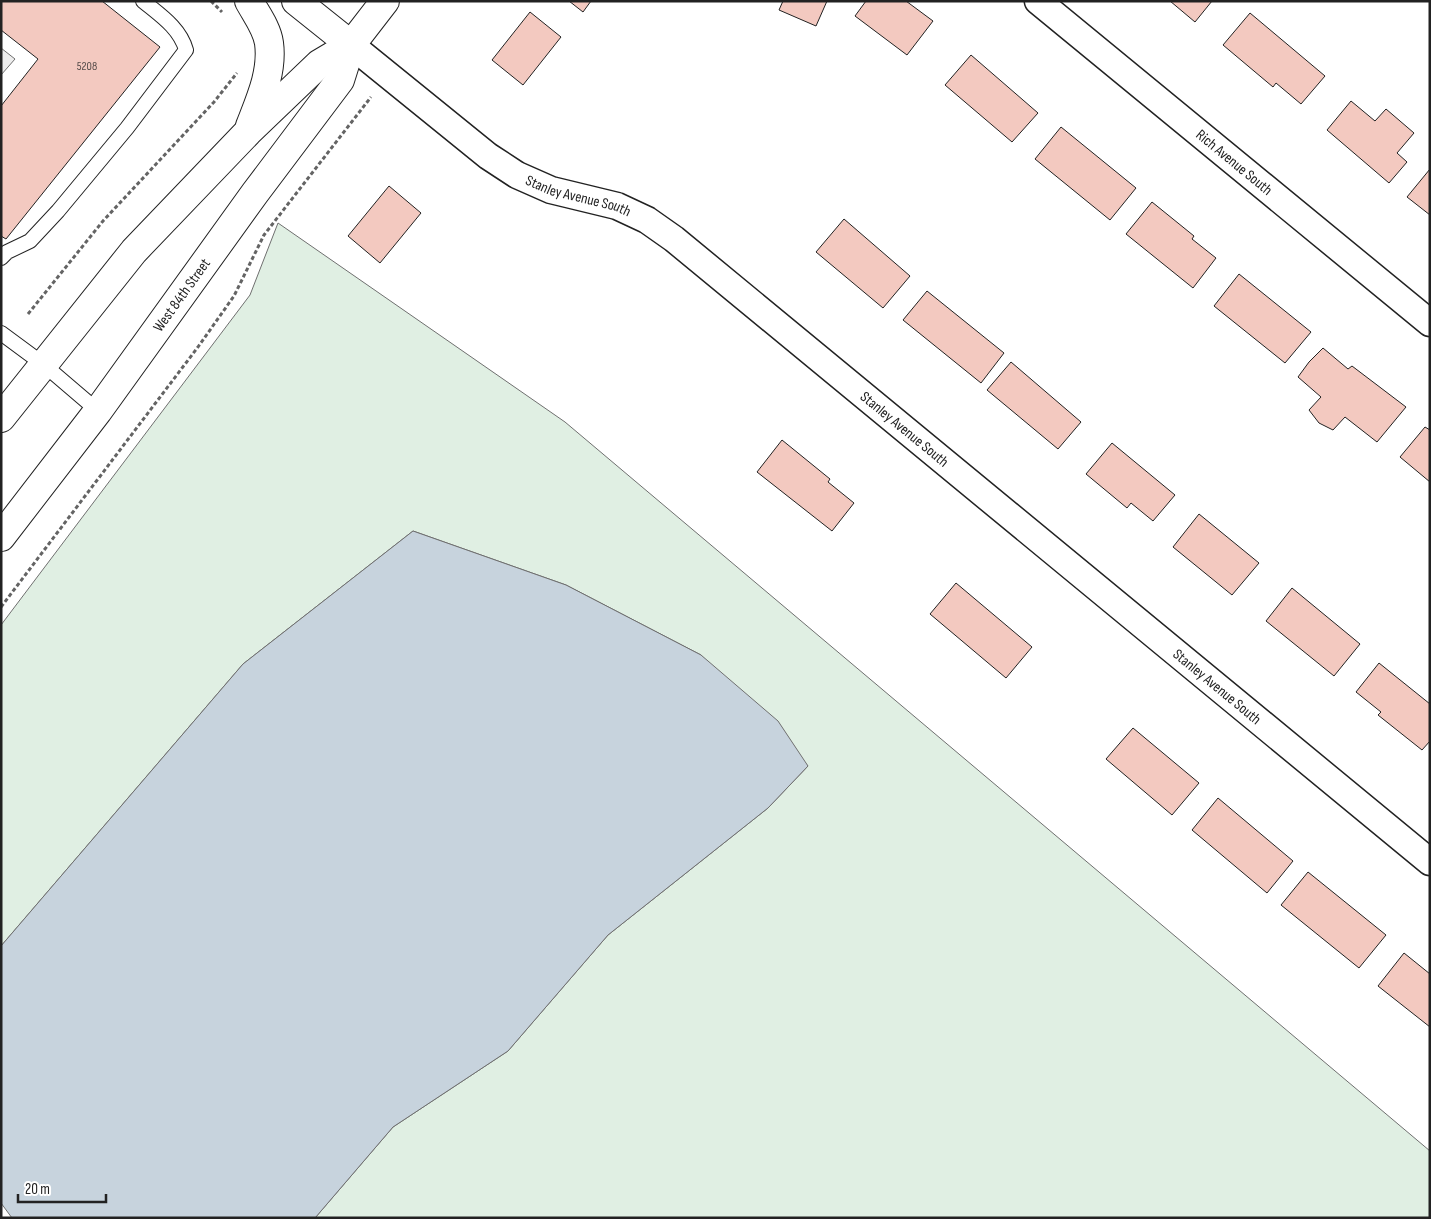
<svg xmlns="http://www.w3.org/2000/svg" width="1431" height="1219" font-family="'Sofia Sans Condensed',sans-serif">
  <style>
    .green { fill: #e0efe3; stroke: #6f6f6f }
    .parking { fill: #ededed; stroke: #6f6f6f }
    .water { fill: #c7d3dd; stroke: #6f6f6f }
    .building { fill: #f3c9c0; stroke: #222 }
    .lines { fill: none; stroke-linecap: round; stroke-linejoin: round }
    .lane-casing { stroke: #222; stroke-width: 16 }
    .street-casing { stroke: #222; stroke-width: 29 }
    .secondary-casing { stroke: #222; stroke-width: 30 }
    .path { stroke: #646464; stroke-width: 3; stroke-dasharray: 4 2.5; stroke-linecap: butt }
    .lane { stroke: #fff; stroke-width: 14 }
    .street { stroke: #fff; stroke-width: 26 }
    .secondary { stroke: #fff; stroke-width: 28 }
    .labels { text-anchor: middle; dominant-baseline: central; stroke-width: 4; stroke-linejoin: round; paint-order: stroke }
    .number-label { font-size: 12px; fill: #564c4a }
    .street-label { font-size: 15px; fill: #222; stroke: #fff }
  </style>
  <rect width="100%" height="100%" fill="#fff"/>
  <polygon class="green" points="278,223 565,422 1430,1151 1430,1218 315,1218 393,1127 508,1051 608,935 768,808 808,766 701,655 566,585 413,531 243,664 1,946 1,625 250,295"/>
  <polygon class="parking" points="1,48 15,59 1,75"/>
  <polygon class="water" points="413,531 566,585 701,655 778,721 808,766 768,808 608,935 508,1051 393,1127 315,1218 12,1218 1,1203 1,946 243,664"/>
  <g class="building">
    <polygon points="1,1 102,1 160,47 6,239 1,236 1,106 38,59 1,30"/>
    <polygon points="569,1 591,1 583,12"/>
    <polygon points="783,1 827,1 816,26 779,10"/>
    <polygon points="866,1 906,1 933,21 907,55 855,16"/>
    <polygon points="1170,1 1212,1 1195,22"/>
    <polygon points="530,12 561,37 523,85 492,60"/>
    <polygon points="1250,13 1325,76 1301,104 1276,83 1273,87 1223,45"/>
    <polygon points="971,55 1038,113 1012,142 945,85"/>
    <polygon points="1351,101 1375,121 1386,109 1414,133 1397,153 1407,162 1389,183 1327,130"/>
    <polygon points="1061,127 1136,188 1110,220 1035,159"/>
    <polygon points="1430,169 1430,215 1407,197"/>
    <polygon points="389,186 421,213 380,263 348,236"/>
    <polygon points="1152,202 1194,236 1192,239 1216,258 1193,288 1126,234"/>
    <polygon points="844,219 910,276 883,308 816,252"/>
    <polygon points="1239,274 1311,332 1285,363 1214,306"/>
    <polygon points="927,291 1004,353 981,383 903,320"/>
    <polygon points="1323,348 1348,369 1352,366 1406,407 1377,442 1345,417 1333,430 1319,423 1309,410 1321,397 1298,377 1309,362"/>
    <polygon points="1011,362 1081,422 1058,449 987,390"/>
    <polygon points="1425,427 1430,430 1430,482 1400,457"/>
    <polygon points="782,440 830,479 828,482 854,503 832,531 757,472"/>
    <polygon points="1112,443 1175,495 1153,521 1131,503 1127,508 1086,474"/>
    <polygon points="1199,514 1259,563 1232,595 1173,547"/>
    <polygon points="956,583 1032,647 1006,678 930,614"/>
    <polygon points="1292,588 1360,644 1334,676 1266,621"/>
    <polygon points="1379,663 1430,704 1430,741 1422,750 1378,715 1381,712 1356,692"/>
    <polygon points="1133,728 1199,783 1172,815 1106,759"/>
    <polygon points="1218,798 1293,861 1267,893 1192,830"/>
    <polygon points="1308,872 1386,935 1359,968 1281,905"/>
    <polygon points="1404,953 1430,974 1430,1027 1378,986"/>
  </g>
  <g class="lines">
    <g class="lane-casing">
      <g id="lane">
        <path d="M1 258 7 252 30 241 58 211 127 128 186 50C180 28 160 15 143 1"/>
        <polyline points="1,333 43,364 98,411"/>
      </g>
    </g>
    <g class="street-casing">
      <g id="street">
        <path id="s1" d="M1038 1 1430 323"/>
        <path id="s2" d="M351 45 488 156 517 175 551 190 617 206 647 220 674 239 1430 862"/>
      </g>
    </g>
    <g class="secondary-casing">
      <g id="secondary">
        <path d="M249 1C256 14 267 28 269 43 273 72 260 100 250 126"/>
        <polyline points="296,1 351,45"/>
        <polyline points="1,418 134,251 248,132 319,64 351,45 385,1"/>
        <path id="s3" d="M1 537 98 411 255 193 340 80 351 45"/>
      </g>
    </g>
    <g class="path">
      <polyline points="211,1 222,12"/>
      <polyline points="28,314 103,221 214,102 237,73"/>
      <polyline points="1,607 198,347 234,296 264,235 371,97"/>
    </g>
    <use href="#lane" class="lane"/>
    <use href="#street" class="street"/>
    <use href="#secondary" class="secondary"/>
  </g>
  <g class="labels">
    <g class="number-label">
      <text x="87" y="66">5208</text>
    </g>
    <g class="street-label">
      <text stroke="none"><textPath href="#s1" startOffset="254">Rich Avenue South</textPath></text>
      <text stroke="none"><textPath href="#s2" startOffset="276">Stanley Avenue South</textPath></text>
      <text stroke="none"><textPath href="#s3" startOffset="302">West 84th Street</textPath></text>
      <text stroke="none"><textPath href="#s2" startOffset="681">Stanley Avenue South</textPath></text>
      <text stroke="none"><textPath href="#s2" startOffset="1086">Stanley Avenue South</textPath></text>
    </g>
  </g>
  <rect width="1431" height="1219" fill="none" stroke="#222222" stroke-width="5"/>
  <path d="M18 1194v8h88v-8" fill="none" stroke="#222222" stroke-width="2.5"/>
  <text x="25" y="1194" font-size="15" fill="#222222" stroke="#ffffff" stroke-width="4" paint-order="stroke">20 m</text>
</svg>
